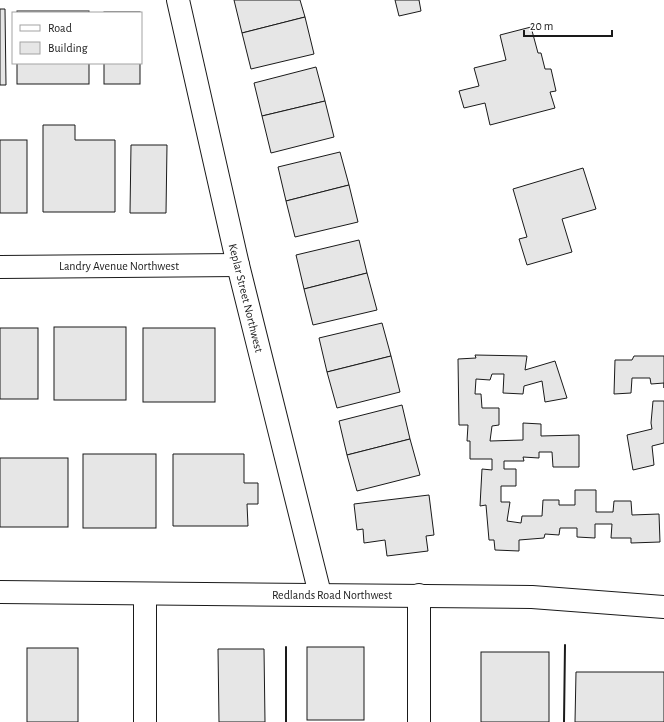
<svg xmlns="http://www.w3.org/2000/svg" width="664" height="722" font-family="'Alegreya Sans',sans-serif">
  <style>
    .building { fill: #e6e6e6; stroke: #1a1a1a }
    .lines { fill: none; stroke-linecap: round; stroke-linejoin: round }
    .minor-casing { stroke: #1a1a1a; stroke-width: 24 }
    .tertiary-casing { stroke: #1a1a1a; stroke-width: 24 }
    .minor { stroke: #fff; stroke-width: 22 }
    .tertiary { stroke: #fff; stroke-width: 22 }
    .wall { stroke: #1a1a1a; stroke-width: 2 }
    .labels { text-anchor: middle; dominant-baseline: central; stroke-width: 3; stroke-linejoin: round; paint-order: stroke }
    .street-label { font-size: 12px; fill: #1a1a1a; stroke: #fff }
  </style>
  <rect width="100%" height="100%" fill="#fff"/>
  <g class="building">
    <polygon points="234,0 300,0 305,17 242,33"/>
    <polygon points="395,0 419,0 421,11 399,16"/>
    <polygon points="0,9 5,9 6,85 0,85"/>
    <rect x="17" y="11" width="72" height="2"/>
    <rect x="104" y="12" width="36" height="1"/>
    <polygon points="305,17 314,54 251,69 242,33"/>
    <polygon points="531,27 538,53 541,53 545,69 551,69 556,91 550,92 555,108 490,125 485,103 464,108 459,91 479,86 474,68 506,60 500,35"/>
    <rect x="17" y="63" width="72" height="21"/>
    <rect x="104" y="63" width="36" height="21"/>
    <polygon points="316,67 325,101 262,116 254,83"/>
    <polygon points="325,101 334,137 271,153 262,116"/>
    <polygon points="43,125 75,125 75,140 115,140 115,212 43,212"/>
    <rect x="0" y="140" width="27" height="73"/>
    <polygon points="131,145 167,145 166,213 130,213"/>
    <polygon points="340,152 349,185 286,201 278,167"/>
    <polygon points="583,168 596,209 562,219 572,252 527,265 519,239 527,237 513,189"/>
    <polygon points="349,185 358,222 295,237 286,201"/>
    <polygon points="359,240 367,273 304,289 296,255"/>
    <polygon points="367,273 377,310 313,325 304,289"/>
    <polygon points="382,323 391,356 327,372 319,338"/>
    <rect x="54" y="327" width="72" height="73"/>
    <rect x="0" y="328" width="38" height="71"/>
    <rect x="143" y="328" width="72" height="74"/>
    <polygon points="475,355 527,356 525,370 555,361 567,398 545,402 542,381 524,386 523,394 503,393 504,374 492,374 490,380 476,379 475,394 481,394 482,408 499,408 499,425 492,426 490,441 523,440 523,423 541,424 541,436 579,435 579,467 553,467 552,452 539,452 539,458 523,457 524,461 504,461 504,469 516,469 516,486 501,486 501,502 510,502 507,521 521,523 522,516 542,516 543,500 559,500 559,505 575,505 575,490 596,490 596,512 613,512 614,501 631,501 632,515 659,514 660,542 631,543 631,538 611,538 612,524 595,524 595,538 577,537 577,528 560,528 559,535 545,534 544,538 519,540 519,551 495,550 494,540 489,540 486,505 480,506 482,469 492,470 492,459 470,459 470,441 467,441 468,425 459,425 458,359 476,358"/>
    <polygon points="391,356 400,392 337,408 327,372"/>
    <polygon points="634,356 664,356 664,388 664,383 651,384 650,378 632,378 631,393 614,394 615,360 632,360"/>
    <polygon points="653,401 664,401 664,443 652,446 654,465 633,470 627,435 652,429 651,423"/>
    <polygon points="402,405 410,439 347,455 339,421"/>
    <polygon points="410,439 420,475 357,491 347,455"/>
    <rect x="83" y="454" width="73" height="74"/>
    <polygon points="173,454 244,454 244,483 258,483 258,504 247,504 248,526 173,526"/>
    <rect x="0" y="458" width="68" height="69"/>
    <polygon points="429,495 434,535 426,536 428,551 387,556 385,540 364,543 363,529 357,530 354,504"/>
    <rect x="307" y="647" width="57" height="73"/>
    <rect x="27" y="648" width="51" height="74"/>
    <polygon points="218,649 264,649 265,722 219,722"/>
    <rect x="481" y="652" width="68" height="70"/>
    <polygon points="576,672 664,672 664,722 575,722"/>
  </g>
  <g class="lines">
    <g class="minor-casing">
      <g id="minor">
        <polyline points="178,0 238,265 320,594"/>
        <polyline points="0,267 238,265"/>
        <polyline points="419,595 419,722"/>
        <polyline points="145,722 145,594"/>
      </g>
    </g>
    <g class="tertiary-casing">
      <polyline id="tertiary" points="0,592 532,597 664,607"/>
    </g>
    <use href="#minor" class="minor"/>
    <use href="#tertiary" class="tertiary"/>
    <g class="wall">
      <polyline points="286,722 286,647"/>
      <polyline points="564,722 565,645"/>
    </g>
  </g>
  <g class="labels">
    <g class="street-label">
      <text x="119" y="266">Landry Avenue Northwest</text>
      <text transform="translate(246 298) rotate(76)">Keplar Street Northwest</text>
      <text x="332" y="595">Redlands Road Northwest</text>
    </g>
  </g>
  <rect x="12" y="12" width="130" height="52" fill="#ffffff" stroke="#a3a3a3"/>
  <rect x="20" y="25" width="20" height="6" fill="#ffffff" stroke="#a3a3a3"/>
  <text x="48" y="32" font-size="12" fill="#1a1a1a">Road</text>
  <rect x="20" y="42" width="20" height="12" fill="#e6e6e6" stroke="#a3a3a3"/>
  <text x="48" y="52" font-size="12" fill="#1a1a1a">Building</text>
  <path d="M524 30v6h88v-6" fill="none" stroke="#1a1a1a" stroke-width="2"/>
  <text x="530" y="30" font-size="12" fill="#1a1a1a" stroke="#ffffff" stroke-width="3" paint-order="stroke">20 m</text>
</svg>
